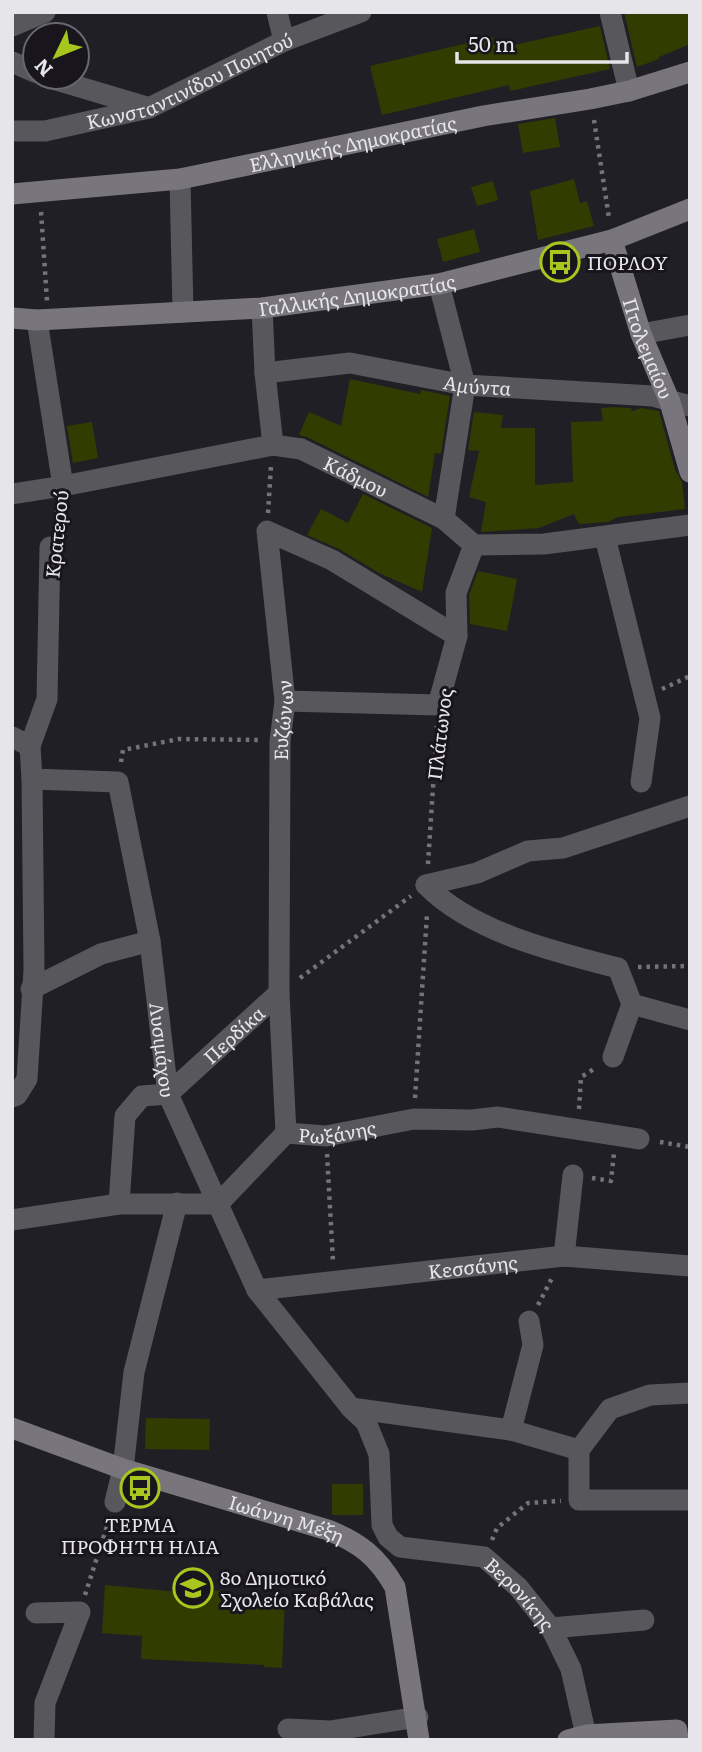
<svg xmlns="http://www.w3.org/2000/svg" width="702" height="1752" font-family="Literata,serif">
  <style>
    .building { fill: #313c00 }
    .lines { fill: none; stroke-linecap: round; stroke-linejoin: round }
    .path { stroke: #747379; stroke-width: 4.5; stroke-dasharray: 3.5 5; stroke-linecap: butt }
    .street { stroke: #58575b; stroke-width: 21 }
    .secondary { stroke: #78767c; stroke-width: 21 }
    .labels { text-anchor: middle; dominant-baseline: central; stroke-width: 6; stroke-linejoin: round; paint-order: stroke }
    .street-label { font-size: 19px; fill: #e6e5ea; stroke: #18151d }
    .poi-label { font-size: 19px; fill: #e6e5ea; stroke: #18151d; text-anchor: start }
  </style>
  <rect width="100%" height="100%" fill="#211f26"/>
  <g class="building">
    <polygon points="624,12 690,12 690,44 659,57 659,59 637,67"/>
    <polygon points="600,26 610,69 510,91 509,85 382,115 370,66 493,37 496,49"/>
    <polygon points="555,118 560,147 523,153 518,124"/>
    <polygon points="574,179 580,203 587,201 594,226 538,240 530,191"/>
    <polygon points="493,181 498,200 477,206 471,187"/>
    <polygon points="474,229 480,252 443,262 437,239"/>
    <polygon points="350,379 420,394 421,390 450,396 441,454 435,453 428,497 307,437 299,435 309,412 341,426"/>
    <polygon points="611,407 631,408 632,411 641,408 659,411 675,470 682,482 685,509 618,517 608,522 579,524 574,514 539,528 481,532 486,502 469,497 479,451 468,450 474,412 503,415 501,428 535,428 535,485 573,482 571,422 603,421 601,408"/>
    <polygon points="92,422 98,458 73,463 67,426"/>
    <polygon points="363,494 432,528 422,592 379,573 339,549 307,535 321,509 348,523"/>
    <polygon points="478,571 517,579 507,631 470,624 469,595"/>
    <polygon points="146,1418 210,1419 209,1450 145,1449"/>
    <rect x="332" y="1484" width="31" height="31"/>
    <polygon points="105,1585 178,1592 178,1589 226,1591 225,1597 285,1598 282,1668 264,1667 264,1665 141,1659 142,1636 102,1633"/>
  </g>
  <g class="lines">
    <g class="path">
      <polyline points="594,120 609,218"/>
      <polyline points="41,212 47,301"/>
      <polyline points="268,513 271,466"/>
      <polyline points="54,529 58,507"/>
      <polyline points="662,689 690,676"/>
      <polyline points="121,762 123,750 179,739 261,740"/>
      <polyline points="428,864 437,726"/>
      <polyline points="638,967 690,966"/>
      <polyline points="300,978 411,896"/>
      <polyline points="415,1098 427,914"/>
      <polyline points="579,1109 581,1077 597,1067"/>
      <polyline points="660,1142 690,1147"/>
      <polyline points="327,1154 333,1261"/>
      <polyline points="592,1178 611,1181 614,1153"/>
      <polyline points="538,1305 552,1278"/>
      <polyline points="492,1540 497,1528 528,1503 561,1501"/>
      <polyline points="85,1595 109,1520"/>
    </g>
    <g class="street">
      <polyline points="277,12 284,41"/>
      <polyline points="610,12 629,91"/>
      <polyline points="12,26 45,12"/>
      <polyline points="12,62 35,72"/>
      <polyline points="46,77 147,107"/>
      <path id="s1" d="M12 131H45L149 108 284 41 361 12"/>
      <polyline points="180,179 183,312"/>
      <polyline points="439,284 465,385 444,519"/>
      <polyline points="262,308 265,373 273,445"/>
      <polyline points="37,320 63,486"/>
      <polyline points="641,334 690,325"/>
      <path id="s2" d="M265 373 350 363 465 385 653 396 690 406"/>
      <path id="s3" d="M12 494 63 486 273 445 301 449 444 519 474 545 544 544 690 525"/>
      <polyline points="605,537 650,718 641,782"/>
      <polyline points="285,701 438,705 457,636 456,593 474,545"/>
      <path id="s4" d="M12 737 30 746 32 779 118 782 150 941 168 1094 257 1290 351 1408 366 1422 379 1454 382 1525 388 1537 400 1547 484 1557 518 1587 551 1628 571 1669 587 1740"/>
      <polyline points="30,746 47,699 50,547"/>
      <path d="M426 885C472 932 555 952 618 968L632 1004 690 1020"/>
      <polyline points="426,885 477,873 528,851 563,848 690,806"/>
      <polyline points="31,989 101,954 150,941"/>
      <polyline points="613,1057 632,1004"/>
      <polyline points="12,1097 17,1095 27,1079 34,970 32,779"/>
      <path id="s5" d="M286 1133 279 993 280 741 285 701 267 531 332 560 457 636"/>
      <path id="s6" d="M119 1204 125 1116 142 1096 168 1094 279 993"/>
      <path id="s7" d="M12 1220 119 1204H218L286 1133 326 1136 414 1119 472 1120 498 1117 639 1139"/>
      <polyline points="564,1256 573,1175"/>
      <path id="s8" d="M257 1290 564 1256 690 1266"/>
      <polyline points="351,1408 511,1430 579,1450"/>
      <polyline points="511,1430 533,1345 529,1321"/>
      <polyline points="579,1450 579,1500 690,1500"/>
      <polyline points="579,1450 610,1409 650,1395 690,1393"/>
      <polyline points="115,1502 123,1469 134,1372 177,1203"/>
      <polyline points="36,1613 80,1612 45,1703 44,1740"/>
      <polyline points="551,1628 644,1620"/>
      <polyline points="288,1729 330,1731 418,1717"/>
    </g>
    <g class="secondary">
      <path id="s9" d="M12 194 180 179 483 116 590 99 629 91 690 72"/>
      <path id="s10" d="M612 240 641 334 670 402 690 472"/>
      <path id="s11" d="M12 318 37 320 262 308 439 284 612 240 690 209"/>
      <path id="s12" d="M12 1428 123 1469 328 1530C360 1543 377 1556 395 1587L419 1740"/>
      <polyline points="568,1740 586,1735 677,1730 678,1740"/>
    </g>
  </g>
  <defs>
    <g id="bus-ring" transform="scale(2.0125)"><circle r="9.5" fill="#18151d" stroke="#a7c71e" stroke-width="1.5"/><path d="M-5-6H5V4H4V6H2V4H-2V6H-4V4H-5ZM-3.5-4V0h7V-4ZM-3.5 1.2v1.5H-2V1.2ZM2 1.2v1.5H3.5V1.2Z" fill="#a7c71e"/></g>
    <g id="school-ring" transform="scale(2.0125)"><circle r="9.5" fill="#18151d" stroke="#a7c71e" stroke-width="1.5"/><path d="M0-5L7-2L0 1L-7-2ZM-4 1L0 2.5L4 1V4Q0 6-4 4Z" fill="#a7c71e"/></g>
  </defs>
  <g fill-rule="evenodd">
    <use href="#bus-ring" x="560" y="262"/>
    <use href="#bus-ring" x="140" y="1488"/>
    <use href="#school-ring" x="193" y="1588"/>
  </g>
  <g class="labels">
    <g class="street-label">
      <text stroke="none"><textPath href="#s1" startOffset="187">Κωνσταντινίδου Ποιητού</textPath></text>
      <text stroke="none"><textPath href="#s9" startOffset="345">Ελληνικής Δημοκρατίας</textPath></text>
      <text stroke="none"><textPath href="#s11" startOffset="346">Γαλλικής Δημοκρατίας</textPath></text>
      <text stroke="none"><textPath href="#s10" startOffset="114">Πτολεμαίου</textPath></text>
      <text stroke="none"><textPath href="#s2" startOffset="215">Αμύντα</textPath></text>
      <text stroke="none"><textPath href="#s3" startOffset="355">Κάδμου</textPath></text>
      <text transform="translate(56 534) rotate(-84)">Κρατερού</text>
      <text stroke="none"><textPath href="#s5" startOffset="413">Ευζώνων</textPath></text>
      <text transform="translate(439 734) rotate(-83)">Πλάτωνος</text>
      <text stroke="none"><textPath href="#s6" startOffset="229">Περδίκα</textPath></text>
      <text stroke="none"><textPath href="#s4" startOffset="411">Λυσιμάχου</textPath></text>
      <text stroke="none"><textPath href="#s7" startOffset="357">Ρωξάνης</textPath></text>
      <text stroke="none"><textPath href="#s8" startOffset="217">Κεσσάνης</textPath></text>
      <text stroke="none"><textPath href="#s12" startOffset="289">Ιωάννη Μέξη</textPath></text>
      <text stroke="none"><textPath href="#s4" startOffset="1113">Βερονίκης</textPath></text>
    </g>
    <g class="poi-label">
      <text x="587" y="262">ΠΟΡΛΟΥ</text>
      <text x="140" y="1524" text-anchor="middle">ΤΕΡΜΑ<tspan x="140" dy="22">ΠΡΟΦΗΤΗ ΗΛΙΑ</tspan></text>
      <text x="220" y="1577">8ο Δημοτικό<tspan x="220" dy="22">Σχολείο Καβάλας</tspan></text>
    </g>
  </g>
  <rect width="702" height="1752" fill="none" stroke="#e6e5ea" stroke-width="28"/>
  <g transform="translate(56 56) rotate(227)"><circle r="33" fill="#18151d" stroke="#6a686f" stroke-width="2"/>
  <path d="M0-5L12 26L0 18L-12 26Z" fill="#a7c71e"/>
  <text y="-10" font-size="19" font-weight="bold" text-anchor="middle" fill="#e6e5ea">N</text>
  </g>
  <path d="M457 52v10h170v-10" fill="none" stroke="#e6e5ea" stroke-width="3.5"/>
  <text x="468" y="52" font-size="21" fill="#e6e5ea" stroke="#18151d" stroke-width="5" paint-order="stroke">50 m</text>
</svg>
